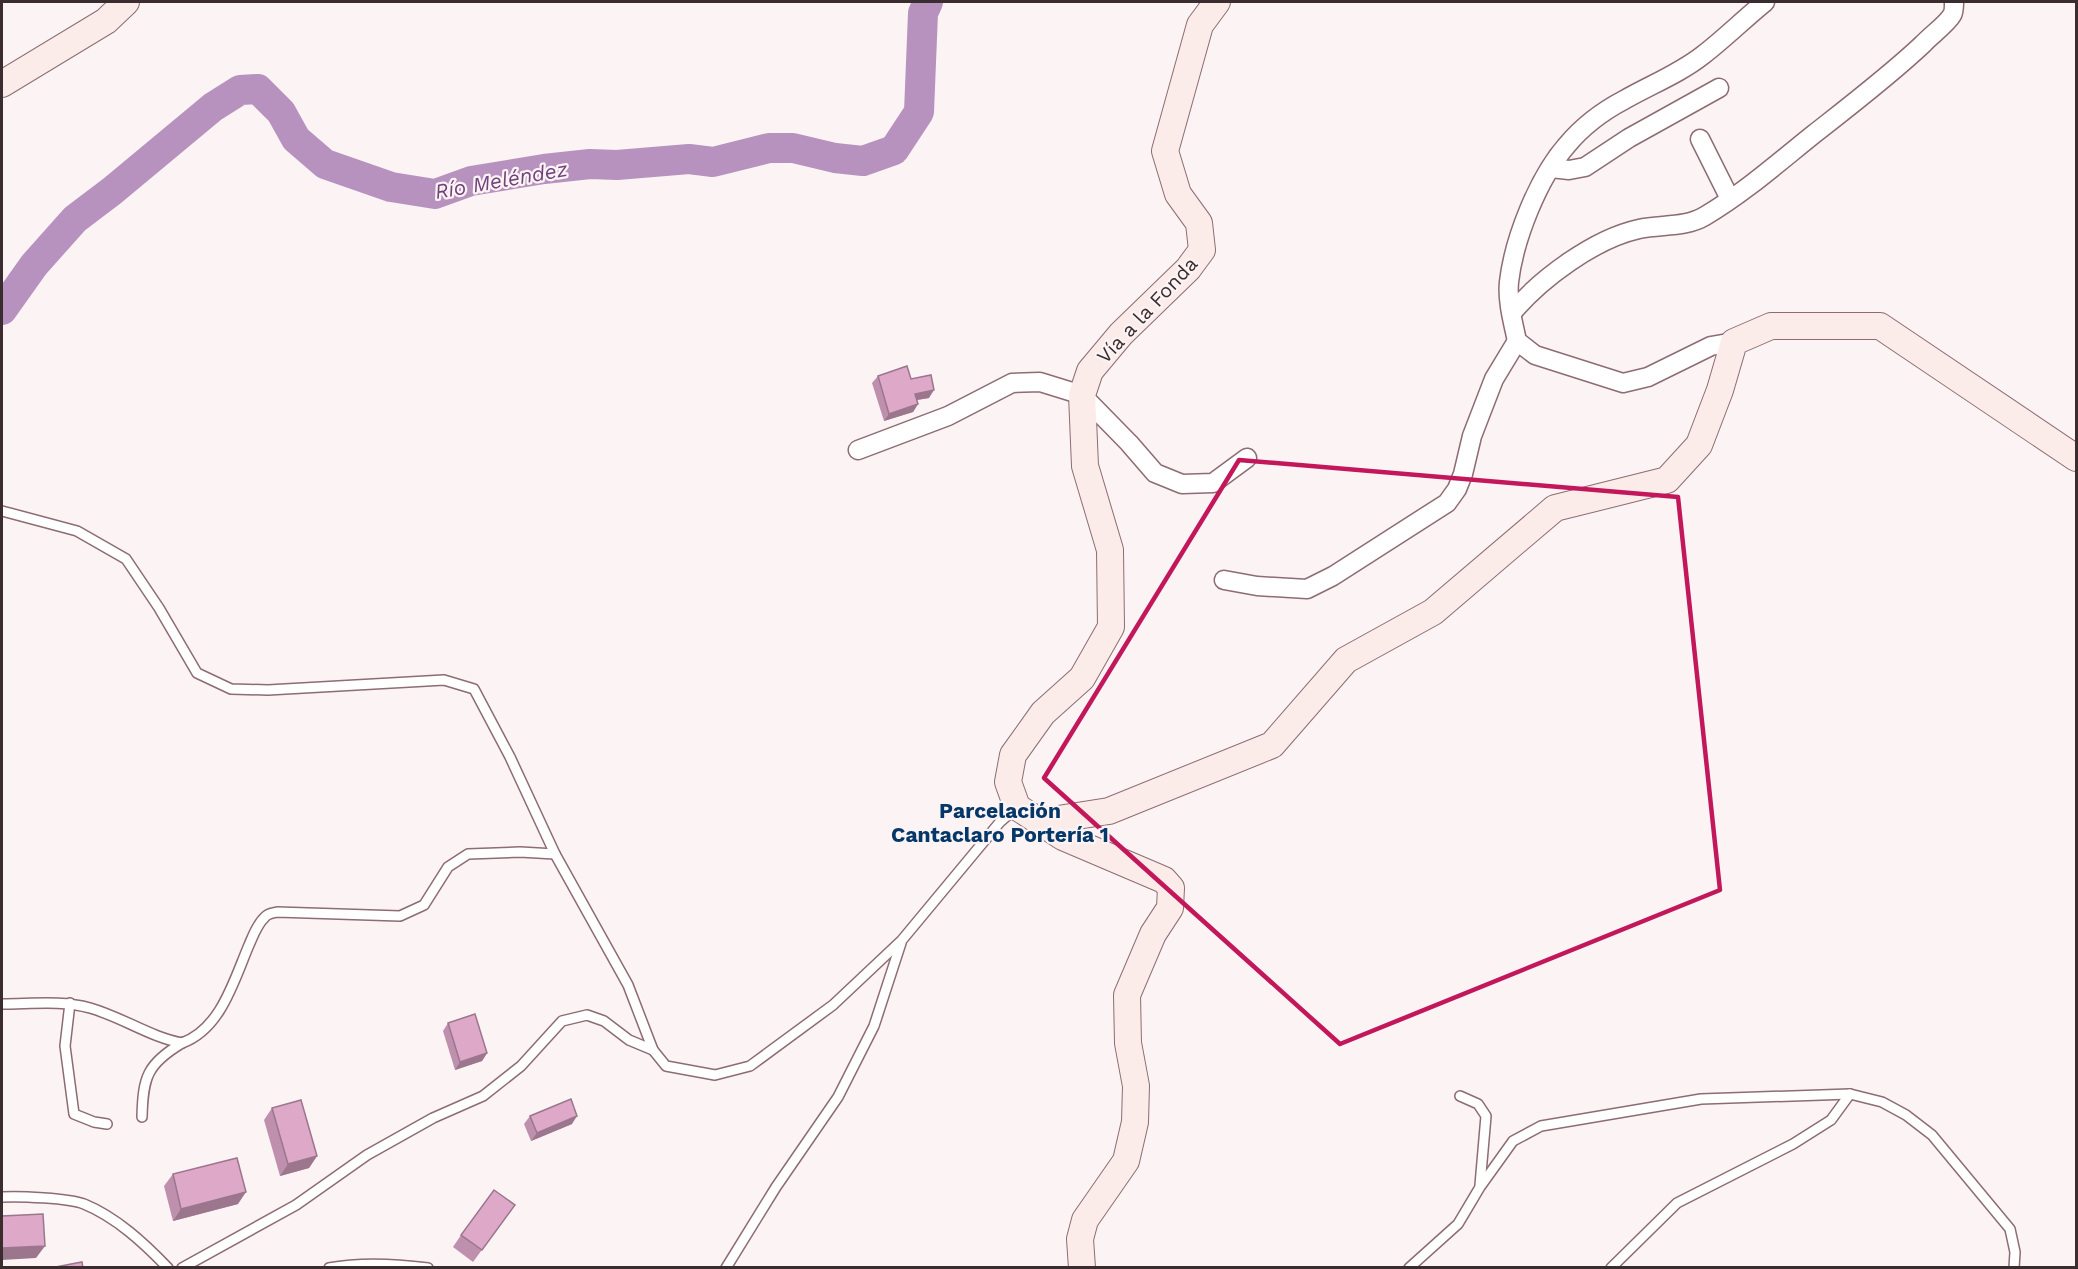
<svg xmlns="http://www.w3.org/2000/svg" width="2078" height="1269" font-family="'Work Sans',sans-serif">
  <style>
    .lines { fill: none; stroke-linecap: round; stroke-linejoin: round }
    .river { stroke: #b792bf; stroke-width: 30 }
    .lane-casing { stroke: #8d6c73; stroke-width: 12 }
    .street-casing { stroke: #8d6c73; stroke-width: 21 }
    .secondary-casing { stroke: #8d6c73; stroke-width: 28 }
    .lane { stroke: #fff; stroke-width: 9 }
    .street { stroke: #fff; stroke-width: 18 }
    .secondary { stroke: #fbecea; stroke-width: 26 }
    .wall { fill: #bf90ad }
    .shaded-wall { fill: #9b768d }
    .building { fill: #dea8c9; stroke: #9b768d; stroke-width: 1.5 }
    .marked { fill: none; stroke: #c2185b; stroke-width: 4.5; stroke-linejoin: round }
    .labels { text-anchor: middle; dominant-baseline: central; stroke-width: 4.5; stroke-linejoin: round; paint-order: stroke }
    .street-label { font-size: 20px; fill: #3a2c2f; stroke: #fbf3f4 }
    .water-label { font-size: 21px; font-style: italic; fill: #71427c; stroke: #fbf3f4 }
    .neighbourhood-label { font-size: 21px; font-weight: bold; fill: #053768; stroke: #fbf3f4 }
  </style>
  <rect width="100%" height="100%" fill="#fbf3f4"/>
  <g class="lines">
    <polyline class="river" points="2,310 34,265 75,219 112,191 213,107 240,90 258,89 281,112 296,139 325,164 391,187 435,194 471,181 544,169 590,164 617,165 689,159 713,162 769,148 793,148 835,158 863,161 894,150 919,112 923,13 928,2"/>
    <g class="lane-casing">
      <g id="lane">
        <polyline points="2,511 77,531 126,559 159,608 197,673 231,689 268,690 444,680 474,689 510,757 555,854 628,985 653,1050 666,1066 715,1075 750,1066 833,1005 902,940 1000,822 1016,808"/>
        <polyline points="70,1003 65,1046 74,1114 94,1122 107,1124"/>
        <path d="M2 1004C31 1004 62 1000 90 1008 122 1017 150 1037 182 1043 221 1029 234 980 249 945 253 936 257 924 265 917 268 913 273 913 277 912L400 916 424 905 448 867 468 854 520 852 555 854"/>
        <polyline points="1460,1096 1478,1104 1486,1116 1480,1185"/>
        <path d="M142 1117C143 1077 147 1064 182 1043"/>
        <path d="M2 1197C19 1196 69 1198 84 1204 116 1217 144 1243 168 1268"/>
        <polyline points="182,1268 296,1205 367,1155 433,1118 483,1096 521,1066 562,1021 587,1015 604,1021 629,1040 653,1050"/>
        <path d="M329 1268C360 1262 397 1264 428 1268"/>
        <polyline points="726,1268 776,1187 838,1097 874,1026 901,943"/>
        <polyline points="1409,1268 1458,1224 1480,1187 1513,1141 1541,1126 1701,1099 1850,1094 1882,1102 1906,1115 1932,1135 2010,1229 2015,1252 2014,1268"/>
        <polyline points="1611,1268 1677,1203 1793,1144 1831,1120 1850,1094"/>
      </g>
    </g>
    <g class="street-casing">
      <g id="street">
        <polyline points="1700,139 1730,199"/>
        <polyline points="1551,168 1569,170 1585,167 1629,138 1719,88"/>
        <path d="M1512 313C1540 279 1594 239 1639 229 1661 224 1685 228 1705 216 1744 193 1779 162 1814 134 1851 105 1889 76 1923 44 1930 36 1947 24 1952 15 1954 12 1954 5 1954 2"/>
        <path d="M1734 342 1711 346 1648 377 1623 383 1535 355 1517 341C1513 322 1507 301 1509 282 1514 239 1538 178 1567 145 1582 127 1603 111 1624 100 1650 85 1679 74 1703 55 1724 39 1744 19 1765 2"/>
        <polyline points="858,450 948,416 1012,383 1040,382 1082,395 1129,443 1155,473 1182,484 1213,483 1247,458"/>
        <polyline points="1224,580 1257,586 1307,589 1333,576 1447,503 1457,489 1463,474 1472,436 1494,379 1517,341"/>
      </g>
    </g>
    <g class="secondary-casing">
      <g id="secondary">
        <polyline points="2,84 106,21 126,2"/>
        <polyline points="1039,822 1109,811 1272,745 1346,660 1433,612 1555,508 1667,480 1699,445 1720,390 1734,342 1771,326 1880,326 2076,458"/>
        <polyline points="1082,1268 1080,1239 1085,1220 1126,1161 1135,1122 1136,1086 1128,1043 1127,995 1153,934 1170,908 1171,888 1164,880 1063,837 1017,807 1008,782 1013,755 1043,713 1082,678 1111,627 1110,550 1085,466 1082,395 1090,371 1121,334 1188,269 1202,250 1199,223 1178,194 1165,151 1200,25 1217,2"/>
      </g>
    </g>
    <use href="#lane" class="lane"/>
    <use href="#street" class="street"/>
    <use href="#secondary" class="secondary"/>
  </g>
  <g class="wall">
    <polygon points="878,376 911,379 929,398 917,400 918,404 913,412 884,421 872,383"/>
    <polygon points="448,1023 487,1053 482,1061 455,1070 443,1031"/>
    <polygon points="272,1108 317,1156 309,1168 280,1176 264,1120"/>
    <polygon points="530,1116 572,1124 531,1141 524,1124"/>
    <polygon points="173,1174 238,1204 173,1221 164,1186"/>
    <polygon points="515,1205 473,1262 453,1247 461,1235"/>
  </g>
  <g class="shaded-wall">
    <polygon points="934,390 929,398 910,401 915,394"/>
    <polygon points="918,404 913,412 884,421 889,414"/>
    <polygon points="487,1053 482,1061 455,1070 460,1062"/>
    <polygon points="577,1116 572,1124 531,1141 537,1133"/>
    <polygon points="317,1156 309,1168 280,1176 288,1164"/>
    <polygon points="246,1192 238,1204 173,1221 181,1209"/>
    <polygon points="45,1246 36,1258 2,1260 2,1248"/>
  </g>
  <g class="building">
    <polygon points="907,366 911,379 931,375 934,390 915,394 918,404 889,414 878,376"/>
    <polygon points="475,1014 487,1053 460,1062 448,1023"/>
    <polygon points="571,1099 577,1116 537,1133 530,1116"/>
    <polygon points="301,1100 317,1156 288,1164 272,1108"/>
    <polygon points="237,1158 246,1192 181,1209 173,1174"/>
    <polygon points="494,1190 515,1205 482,1250 461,1235"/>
    <polygon points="43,1214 45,1246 2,1248 2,1216"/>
    <polygon points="82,1262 83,1268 55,1268 55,1267"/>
  </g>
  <path class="marked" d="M1239 460 1678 497 1720 890 1340 1044 1044 778Z"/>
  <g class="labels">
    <g class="street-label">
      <text transform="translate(1147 310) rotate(-47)">Vía a la Fonda</text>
    </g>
    <g class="water-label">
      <text transform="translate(501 180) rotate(-10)">Río Meléndez</text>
    </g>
    <g class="neighbourhood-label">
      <text x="1000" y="810">Parcelación<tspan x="1000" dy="24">Cantaclaro Portería 1</tspan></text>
    </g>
  </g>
  <rect width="2078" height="1269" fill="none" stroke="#3a2c2f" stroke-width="6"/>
</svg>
